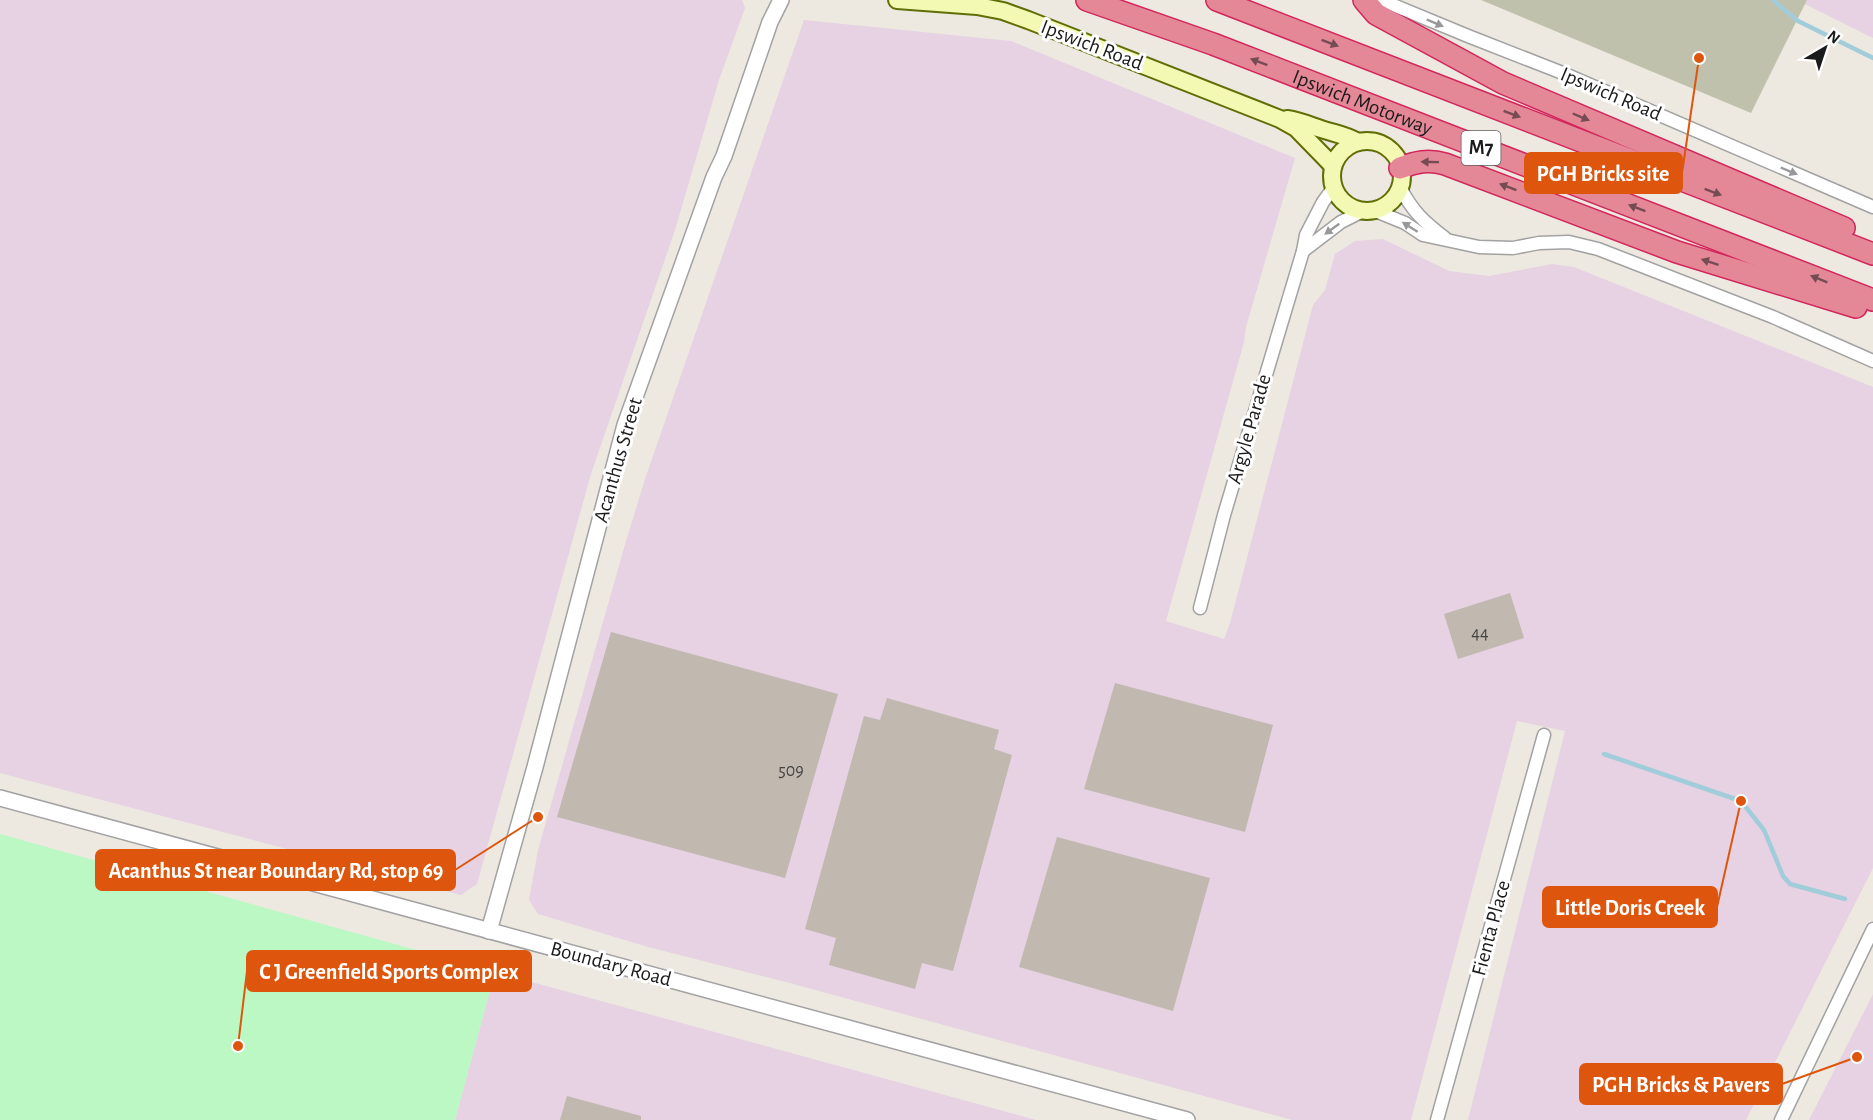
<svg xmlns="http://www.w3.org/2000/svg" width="1873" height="1120" font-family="'Alegreya Sans',sans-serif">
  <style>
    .industrial { fill: #e6d2e2 }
    .construction { fill: #c0c1ac }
    .park { fill: #bcf8c3 }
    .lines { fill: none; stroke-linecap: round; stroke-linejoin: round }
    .stream { stroke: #a1ccda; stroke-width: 4.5 }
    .building { fill: #c1b8b0 }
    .minor-casing { stroke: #a2a2a2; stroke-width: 15 }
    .tertiary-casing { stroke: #a2a2a2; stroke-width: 18 }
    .secondary-casing { stroke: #606e06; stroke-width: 20 }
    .motorway-casing { stroke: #d2265c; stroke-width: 24 }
    .minor { stroke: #fff; stroke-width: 12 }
    .tertiary { stroke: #fff; stroke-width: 15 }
    .secondary { stroke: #f3f8b3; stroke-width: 16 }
    .motorway { stroke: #e48897; stroke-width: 21 }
    .oneway { fill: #989898 }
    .oneway2 { fill: #754c53 }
    .labels { text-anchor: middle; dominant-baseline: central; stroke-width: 6; stroke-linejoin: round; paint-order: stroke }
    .number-label { font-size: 18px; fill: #444240 }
    .shield { fill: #fff; stroke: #5f5f5f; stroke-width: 1.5 }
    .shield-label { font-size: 20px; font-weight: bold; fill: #1b1b1b }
    .street-label { font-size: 21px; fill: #1b1b1b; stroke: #fff }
    .leader { fill: none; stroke: #de560d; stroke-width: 2 }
    .callout-dot { fill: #de560d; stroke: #fff; stroke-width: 2 }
    .callout { fill: #de560d; stroke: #de560d; stroke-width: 2 }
    .callout-label { font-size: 22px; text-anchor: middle; font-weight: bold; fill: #fff }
  </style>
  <rect width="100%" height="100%" fill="#ede9e1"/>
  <g class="industrial">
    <polygon points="0,0 742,0 745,8 719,80 675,230 591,474 477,884 461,895 0,773"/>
    <polygon points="1807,0 1873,0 1873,38 1805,4"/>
    <polygon points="804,20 1011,41 1295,158 1246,327 1244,342 1166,621 1224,639 1230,623 1313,305 1325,290 1335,254 1355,241 1383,239 1449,271 1489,276 1552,264 1574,267 1873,387 1873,868 1746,1120 1468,1120 1565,731 1517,721 1411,1120 1292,1120 786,982 648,947 538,914 529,900 538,850 626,541 645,479"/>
    <polygon points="495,972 1036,1120 455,1120"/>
    <polygon points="1873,994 1873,1120 1809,1120"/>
  </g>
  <polygon class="construction" points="1481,0 1807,0 1751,113"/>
  <polygon class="park" points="0,834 495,972 455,1120 0,1120"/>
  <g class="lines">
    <g class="stream">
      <polyline points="1773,0 1798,21 1873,58"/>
      <polyline points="1604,754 1741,801 1764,830 1783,876 1790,884 1845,899"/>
    </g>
  </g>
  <g class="building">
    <polygon points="1510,593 1524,638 1458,659 1444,614"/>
    <polygon points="611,632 838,694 785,878 557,817"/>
    <polygon points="1115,683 1273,725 1245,832 1084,789"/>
    <polygon points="887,698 999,730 994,749 1012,755 953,971 922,963 915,989 829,965 836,938 805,929 864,716 880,720"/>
    <polygon points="1057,837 1210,878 1173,1011 1019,967"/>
    <polygon points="567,1096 641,1116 641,1120 560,1120"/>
  </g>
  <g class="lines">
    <g class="minor-casing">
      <g id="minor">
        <polyline points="1381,0 1468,36 1560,72 1873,207"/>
        <path d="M1400 187C1412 211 1424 222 1445 238"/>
        <polyline points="1373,210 1405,223 1423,235 1479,247 1513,248 1539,243 1569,242 1598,249 1773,317 1873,361"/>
        <polyline points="1303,251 1341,222 1363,211"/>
        <polyline points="1200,608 1224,515 1303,251 1306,235 1323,202 1334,187"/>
        <polyline points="1437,1120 1544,735"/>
        <polyline points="1781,1120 1873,929"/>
      </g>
    </g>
    <g class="tertiary-casing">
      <g id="tertiary">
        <polyline points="0,798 1187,1120"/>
        <polyline points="489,931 535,767 625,425 714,177 724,156 770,22 781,0"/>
      </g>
    </g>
    <g class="secondary-casing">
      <g id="secondary">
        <polyline points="897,0 977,6 1003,11 1028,20 1280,119 1296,128 1333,166"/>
        <path d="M1287 119C1300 121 1309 125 1321 129 1336 134 1343 134 1358 142"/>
        <circle cx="1367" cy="176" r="35"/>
      </g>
    </g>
    <g class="motorway-casing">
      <g id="motorway">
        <path id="s1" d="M1087 0 1213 44 1873 300"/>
        <polyline points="1217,0 1873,254"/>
        <polyline points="1364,0 1376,14 1503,83 1844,228"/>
        <path d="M1400 168C1416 162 1428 159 1445 164L1677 252 1856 307"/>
      </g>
    </g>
    <use href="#minor" class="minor"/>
    <use href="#tertiary" class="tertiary"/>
    <use href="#secondary" class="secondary"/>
    <use href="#motorway" class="motorway"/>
  </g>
  <defs><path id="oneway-solid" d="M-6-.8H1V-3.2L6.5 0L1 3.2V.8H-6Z" transform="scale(1.5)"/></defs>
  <g class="oneway">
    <use href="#oneway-solid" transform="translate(1435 23) rotate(23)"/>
    <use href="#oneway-solid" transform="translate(1789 171) rotate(23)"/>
    <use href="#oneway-solid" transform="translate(1410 227) rotate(-148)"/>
    <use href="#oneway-solid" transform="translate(1332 229) rotate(144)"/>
  </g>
  <g class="oneway2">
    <use href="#oneway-solid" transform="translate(1330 43) rotate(21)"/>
    <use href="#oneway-solid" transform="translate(1259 62) rotate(-159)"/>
    <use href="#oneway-solid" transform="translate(1512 114) rotate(21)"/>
    <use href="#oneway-solid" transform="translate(1581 117) rotate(23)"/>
    <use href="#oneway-solid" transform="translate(1430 162) rotate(-179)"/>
    <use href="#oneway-solid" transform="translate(1508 187) rotate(-159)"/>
    <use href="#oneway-solid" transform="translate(1713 192) rotate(21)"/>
    <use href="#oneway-solid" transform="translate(1637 208) rotate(-159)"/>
    <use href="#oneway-solid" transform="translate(1710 262) rotate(-162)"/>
    <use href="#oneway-solid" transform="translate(1819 279) rotate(-158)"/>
  </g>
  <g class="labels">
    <g class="number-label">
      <text x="1480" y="634">44</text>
      <text x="791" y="771">509</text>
    </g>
    <rect class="shield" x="1461.5" y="131" width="39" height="34" rx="4.5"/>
    <g class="shield-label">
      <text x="1481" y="148">M7</text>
    </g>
    <g class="street-label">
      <text transform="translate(1092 45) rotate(21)">Ipswich Road</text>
      <text transform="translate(1611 94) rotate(23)">Ipswich Road</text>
      <text stroke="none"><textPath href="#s1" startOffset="294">Ipswich Motorway</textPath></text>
      <text transform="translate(1249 429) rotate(-74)">Argyle Parade</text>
      <text transform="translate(618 460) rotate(-74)">Acanthus Street</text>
      <text transform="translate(1491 928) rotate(-75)">Fienta Place</text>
      <text transform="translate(611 964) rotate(15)">Boundary Road</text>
    </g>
  </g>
  <path class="leader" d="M1699 58L1682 173M538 817L455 870M1741 801L1717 907M238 1046L247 971M1857 1057L1782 1084"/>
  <g class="callout-dot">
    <circle cx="1699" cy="58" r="6"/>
    <circle cx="538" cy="817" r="6"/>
    <circle cx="1741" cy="801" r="6"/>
    <circle cx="238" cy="1046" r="6"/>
    <circle cx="1857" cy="1057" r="6"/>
  </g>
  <g class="callout">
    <rect x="1525" y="153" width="157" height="40" rx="6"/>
    <rect x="96" y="850" width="359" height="40" rx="6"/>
    <rect x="1543" y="887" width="174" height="40" rx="6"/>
    <rect x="247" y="951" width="284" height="40" rx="6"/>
    <rect x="1580" y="1064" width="202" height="40" rx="6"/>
  </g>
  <g class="callout-label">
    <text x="1603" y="181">PGH Bricks site</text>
    <text x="276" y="878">Acanthus St near Boundary Rd, stop 69</text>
    <text x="1630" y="915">Little Doris Creek</text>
    <text x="389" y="979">C J Greenfield Sports Complex</text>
    <text x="1681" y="1092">PGH Bricks &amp; Pavers</text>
  </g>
  <g transform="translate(1825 48) rotate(39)" stroke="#ffffff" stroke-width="4.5" paint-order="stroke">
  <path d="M0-4.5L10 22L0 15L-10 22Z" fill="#1b1b1b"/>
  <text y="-9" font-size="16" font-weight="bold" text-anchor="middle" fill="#1b1b1b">N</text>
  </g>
</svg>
